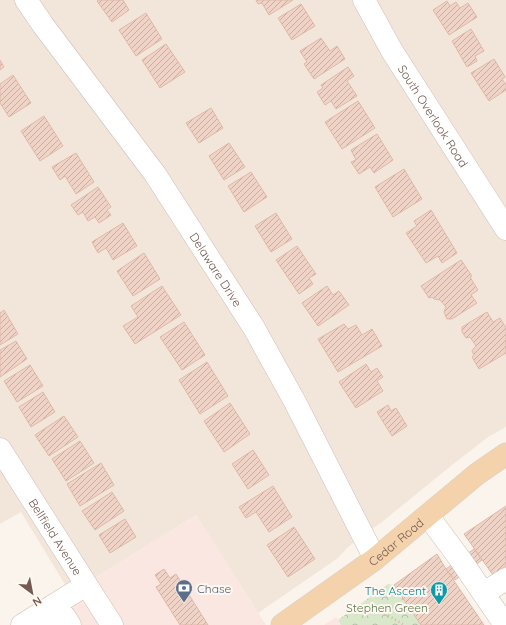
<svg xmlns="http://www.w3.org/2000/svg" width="506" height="625" font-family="Quicksand,sans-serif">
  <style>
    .residential { fill: #f2e6db }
    .commercial { fill: #fae7e1 }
    .forest { fill: url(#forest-crowns) }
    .building { fill: url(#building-hatch); stroke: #dfb9a8 }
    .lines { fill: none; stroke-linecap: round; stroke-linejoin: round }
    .minor-casing { stroke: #cfbeb5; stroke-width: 23 }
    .major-casing { stroke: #d8d1ce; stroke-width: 23 }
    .path { stroke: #d3b6a9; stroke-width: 2.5; stroke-dasharray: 1 3; stroke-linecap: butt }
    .minor { stroke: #fff; stroke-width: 22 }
    .major { stroke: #f3d2ac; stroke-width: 22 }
    .labels { text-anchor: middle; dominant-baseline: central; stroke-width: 4; stroke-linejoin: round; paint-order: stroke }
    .street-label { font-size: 12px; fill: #755a51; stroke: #fef8f2 }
    .service-label { font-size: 12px; fill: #4e5e75; stroke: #fef8f2; text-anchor: start }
    .culture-label { font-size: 12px; fill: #0d838f; stroke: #fef8f2; text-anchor: end }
    .park-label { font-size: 12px; fill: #5b784a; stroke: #fef8f2 }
  </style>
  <defs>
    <pattern id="forest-crowns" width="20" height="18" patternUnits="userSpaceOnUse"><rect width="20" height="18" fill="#d9e8cb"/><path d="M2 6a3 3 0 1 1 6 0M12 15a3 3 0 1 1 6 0" fill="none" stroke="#b5bfa7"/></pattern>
    <pattern id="building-hatch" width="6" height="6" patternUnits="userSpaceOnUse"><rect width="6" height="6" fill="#eed3c6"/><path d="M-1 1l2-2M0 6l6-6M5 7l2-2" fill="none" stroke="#c5aea3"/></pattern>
  </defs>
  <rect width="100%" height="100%" fill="#fbf4ec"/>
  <polygon class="residential" points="0,0 506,0 506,427 488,437 452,465 382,522 348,547 338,558 258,613 196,515 95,578 69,591 21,512 0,524"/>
  <g class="commercial">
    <polygon points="196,515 266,625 28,625 95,578"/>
    <polygon points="336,617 341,625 324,625"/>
  </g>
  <polygon class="forest" points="388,584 394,585 421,625 341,625 338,620"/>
  <g class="building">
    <polygon points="98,0 123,0 129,10 112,22 97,1"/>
    <polygon points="256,0 293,0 269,15 262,3 258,4"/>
    <polygon points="447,1 450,6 456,2 460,8 468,3 477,17 449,35 433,10"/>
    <polygon points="301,4 315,26 292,40 278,18"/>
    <polygon points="146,13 162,39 136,56 119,30"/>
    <polygon points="471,29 484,51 475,56 477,61 467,67 452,41"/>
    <polygon points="321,38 330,51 337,46 345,59 314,79 304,64 307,62 300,51"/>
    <polygon points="166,44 185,72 160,88 142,60"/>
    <polygon points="494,59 505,77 502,79 506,85 506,90 489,101 471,73"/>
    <polygon points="0,60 4,67 0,70"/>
    <polygon points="348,67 354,76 347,81 357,96 336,109 331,101 325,105 317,92 323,88 321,85"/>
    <polygon points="13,75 31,103 9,117 0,103 0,84"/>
    <polygon points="358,101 375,128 342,149 325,122"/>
    <polygon points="211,108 223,128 199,143 186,123"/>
    <polygon points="44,116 63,146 40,161 21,131"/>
    <polygon points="377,134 393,160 374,173 370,167 359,174 351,162 356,160 351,150"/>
    <polygon points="229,143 245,167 224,180 209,156"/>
    <polygon points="76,153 94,182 76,194 65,176 60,180 52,167"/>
    <polygon points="404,169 422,199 393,217 375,187"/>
    <polygon points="251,172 267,197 244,212 228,186"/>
    <polygon points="98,187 111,207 107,210 111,215 99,223 95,217 88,221 83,212 78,215 71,205"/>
    <polygon points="431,210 457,253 442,263 438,256 426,263 406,233 417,226 414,221"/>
    <polygon points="276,213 292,239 271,252 255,226"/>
    <polygon points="123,223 137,246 113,260 106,248 98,253 92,242"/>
    <polygon points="297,246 316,274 309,278 313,284 299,294 276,260"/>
    <polygon points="144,253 160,279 133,296 117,271"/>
    <polygon points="461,260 472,276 470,277 478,290 471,295 477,303 452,319 447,319 444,312 446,307 440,300 434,299 432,297 429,298 421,286"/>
    <polygon points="162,286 181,315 135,344 123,326 138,317 131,306"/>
    <polygon points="327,286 333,295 339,291 349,305 318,326 302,303"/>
    <polygon points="4,310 18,334 0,345 0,313"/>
    <polygon points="487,312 493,322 500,318 506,328 506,353 479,369 472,357 474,355 472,351 474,348 476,346 470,337 466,338 462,332 462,327"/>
    <polygon points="184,322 205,355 182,370 160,337"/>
    <polygon points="344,324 348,329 356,325 362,335 372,329 382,346 338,372 318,339"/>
    <polygon points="16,341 27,359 0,377 0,350"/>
    <polygon points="207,362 228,396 200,414 179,380"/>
    <polygon points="366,364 371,372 377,368 383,377 377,381 383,391 356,408 339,382"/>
    <polygon points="30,365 43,386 17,402 4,381"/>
    <polygon points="43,392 55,412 31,427 19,407"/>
    <polygon points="230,403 250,434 224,452 204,421"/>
    <polygon points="388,405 391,411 396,408 407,426 392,436 377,412"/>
    <polygon points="64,416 78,437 49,456 35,435"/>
    <polygon points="80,441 94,463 66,481 52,459"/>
    <polygon points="253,450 269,475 248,489 232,464"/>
    <polygon points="101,463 114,485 80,506 67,484"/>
    <polygon points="273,486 292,517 269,532 256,512 246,518 239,507"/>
    <polygon points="112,492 124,511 95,530 82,511"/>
    <polygon points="506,506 506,566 493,575 464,534"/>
    <polygon points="125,519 136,537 110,553 99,535"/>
    <polygon points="294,527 315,559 288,577 267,545"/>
    <polygon points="474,549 482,560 455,580 446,569"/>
    <polygon points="437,554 446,569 484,625 421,625 394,585"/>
    <polygon points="164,569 170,578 176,574 208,625 180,625 156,587 161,584 155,575"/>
  </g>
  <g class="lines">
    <g class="minor-casing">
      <g id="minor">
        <path id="s1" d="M26 0 43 25 155 174 254 328 295 402 375 559"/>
        <path id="s2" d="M364 0 392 51 506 229"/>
        <path id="s3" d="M0 449 112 625"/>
        <polyline points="428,516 460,559 505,625"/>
        <polyline points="484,593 506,579"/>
        <polyline points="22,625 86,585"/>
        <polyline points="51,625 65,617 70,625"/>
      </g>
    </g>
    <g class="major-casing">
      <g id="major">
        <path id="s4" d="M282 625 375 559 477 474 506 454"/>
      </g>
    </g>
    <polyline class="path" points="358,606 381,611 404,625"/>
    <use href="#minor" class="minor"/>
    <use href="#major" class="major"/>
  </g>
  <defs>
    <g id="bank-pin" transform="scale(0.9)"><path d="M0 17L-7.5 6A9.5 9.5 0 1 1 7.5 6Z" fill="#5c6f8a" stroke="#fef8f2"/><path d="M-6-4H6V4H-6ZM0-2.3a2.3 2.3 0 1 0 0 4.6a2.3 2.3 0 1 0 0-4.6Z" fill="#fff"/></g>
    <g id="building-pin" transform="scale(0.9)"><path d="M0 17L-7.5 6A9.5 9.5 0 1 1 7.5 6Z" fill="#0f9aa8" stroke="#fef8f2"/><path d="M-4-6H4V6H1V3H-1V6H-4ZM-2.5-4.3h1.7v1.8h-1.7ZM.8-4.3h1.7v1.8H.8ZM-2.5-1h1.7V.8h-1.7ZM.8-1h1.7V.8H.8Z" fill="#fff"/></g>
  </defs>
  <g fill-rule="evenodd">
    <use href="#bank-pin" x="184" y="588"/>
    <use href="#building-pin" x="439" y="590"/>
  </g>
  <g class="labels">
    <g class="street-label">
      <text stroke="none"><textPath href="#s2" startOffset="135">South Overlook Road</textPath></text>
      <text stroke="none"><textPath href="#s1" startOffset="330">Delaware Drive</textPath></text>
      <text stroke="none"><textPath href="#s3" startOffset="104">Bellfield Avenue</textPath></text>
      <text stroke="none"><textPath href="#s4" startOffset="141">Cedar Road</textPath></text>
    </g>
    <g class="service-label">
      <text x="197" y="588">Chase</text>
    </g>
    <g class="culture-label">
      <text x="426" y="590">The Ascent</text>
    </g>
    <g class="park-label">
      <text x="387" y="607">Stephen Green</text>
    </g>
  </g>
  <g transform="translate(32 593) rotate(148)" stroke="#fef8f2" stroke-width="3" paint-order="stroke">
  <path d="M0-3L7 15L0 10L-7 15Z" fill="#755a51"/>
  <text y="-6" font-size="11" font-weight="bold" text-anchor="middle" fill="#755a51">N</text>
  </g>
</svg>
